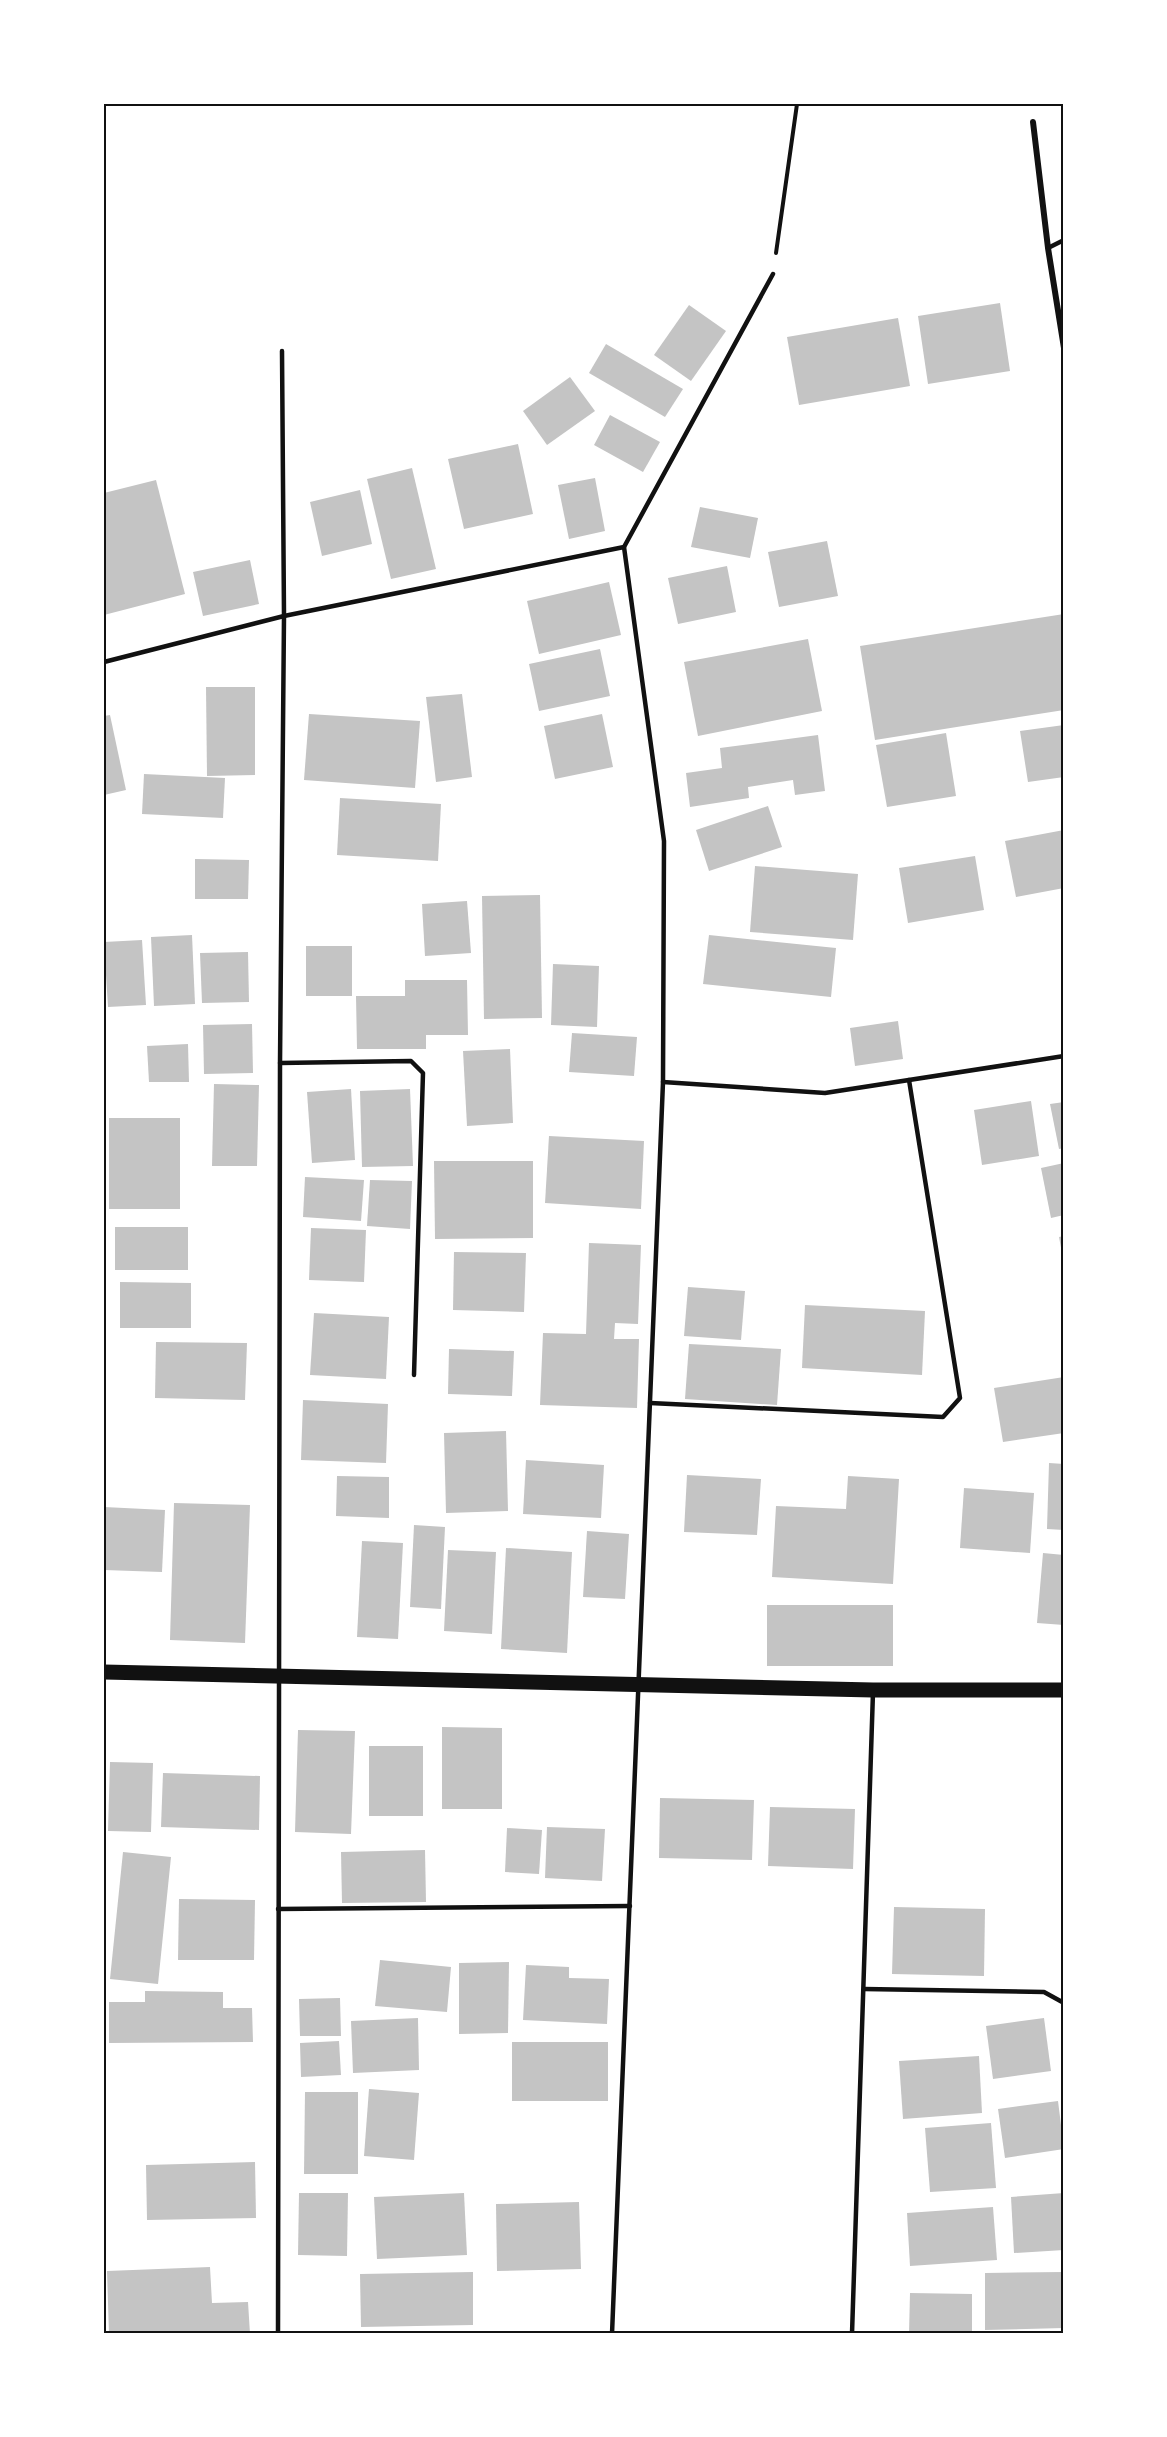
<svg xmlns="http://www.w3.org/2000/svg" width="1167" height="2437" font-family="Rubik,sans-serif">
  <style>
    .building { fill: #c4c4c4 }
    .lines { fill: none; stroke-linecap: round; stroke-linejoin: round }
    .path { stroke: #111; stroke-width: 4 }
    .service { stroke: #111; stroke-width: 4.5 }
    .minor { stroke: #111; stroke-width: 6 }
    .primary { stroke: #111; stroke-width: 15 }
    .neatline { fill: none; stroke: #111; stroke-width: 2 }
  </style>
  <rect width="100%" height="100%" fill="#fff"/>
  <g class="building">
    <polygon points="1000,303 1010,371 928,384 918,316"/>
    <polygon points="689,305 726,331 691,381 654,355"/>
    <polygon points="898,318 910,386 799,405 787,337"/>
    <polygon points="606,344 683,389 665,417 589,373"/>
    <polygon points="570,377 595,411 547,445 523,411"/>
    <polygon points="610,415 660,442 643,472 594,445"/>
    <polygon points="518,444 533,514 464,529 448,459"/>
    <polygon points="412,468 436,569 391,579 367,479"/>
    <polygon points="595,478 605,531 569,539 558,485"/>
    <polygon points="156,480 185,594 104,615 104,493"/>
    <polygon points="360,490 372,544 322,556 310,502"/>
    <polygon points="700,507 758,518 750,558 691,547"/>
    <polygon points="827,541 838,596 779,607 768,552"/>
    <polygon points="250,560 259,604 203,616 193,572"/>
    <polygon points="727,566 736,612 678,624 668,578"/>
    <polygon points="609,582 621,635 539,654 527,601"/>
    <polygon points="1064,614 1064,710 875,740 860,646"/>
    <polygon points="808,639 822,711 698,736 684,662"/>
    <polygon points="600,649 610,696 539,711 529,664"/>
    <polygon points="206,687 255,687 255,775 207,776"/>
    <polygon points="462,694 472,777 436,782 426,697"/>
    <polygon points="309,714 420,721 415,788 304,780"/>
    <polygon points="602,714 613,767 555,779 544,726"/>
    <polygon points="110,715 126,790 104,795 104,716"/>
    <polygon points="1064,725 1064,777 1028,782 1020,731"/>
    <polygon points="946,733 956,796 887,807 876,745"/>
    <polygon points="818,735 825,791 795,795 793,780 748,787 749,798 690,807 686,773 722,768 720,748"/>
    <polygon points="144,774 225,778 223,818 142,814"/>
    <polygon points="340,798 441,804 438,861 337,855"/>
    <polygon points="768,806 782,847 709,871 696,830"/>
    <polygon points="1064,830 1064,888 1016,897 1005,841"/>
    <polygon points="975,856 984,910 908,923 899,868"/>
    <polygon points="195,859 249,860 248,899 195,899"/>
    <polygon points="755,866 858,874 853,940 750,932"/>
    <polygon points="540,895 542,1018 484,1019 482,896"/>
    <polygon points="467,901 471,953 425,956 422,904"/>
    <polygon points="192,935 195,1004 154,1006 151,937"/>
    <polygon points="709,935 836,948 831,997 703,984"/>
    <polygon points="142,940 146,1005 108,1007 104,942"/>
    <rect x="306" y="946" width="46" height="50"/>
    <polygon points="248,952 249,1002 202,1003 200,953"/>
    <polygon points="553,964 599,966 597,1027 551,1025"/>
    <polygon points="405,980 467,980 468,1035 426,1035 426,1049 357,1049 356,996 405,996"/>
    <polygon points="898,1021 903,1059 855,1066 850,1028"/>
    <polygon points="252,1024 253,1073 204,1074 203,1025"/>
    <polygon points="572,1033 637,1037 634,1076 569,1072"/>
    <polygon points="188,1044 189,1082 149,1082 147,1046"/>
    <polygon points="510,1049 513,1123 467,1126 463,1051"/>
    <polygon points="214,1084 259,1085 257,1166 212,1166"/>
    <polygon points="351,1089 355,1160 312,1163 307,1092"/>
    <polygon points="410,1089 413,1166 362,1167 360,1091"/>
    <polygon points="1031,1101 1039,1156 982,1165 974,1110"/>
    <polygon points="1064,1102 1064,1148 1059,1149 1050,1104"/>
    <rect x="109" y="1118" width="71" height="91"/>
    <polygon points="549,1136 644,1141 641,1209 545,1203"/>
    <polygon points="434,1161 533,1161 533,1238 435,1239"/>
    <polygon points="1064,1163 1064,1215 1051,1218 1041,1168"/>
    <polygon points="305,1177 364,1180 361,1221 303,1217"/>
    <polygon points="370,1180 412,1181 410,1229 367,1226"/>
    <rect x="115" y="1227" width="73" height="43"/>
    <polygon points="311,1228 366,1230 364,1282 309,1280"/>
    <polygon points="1064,1236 1064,1252 1062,1253 1059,1237"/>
    <polygon points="589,1243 641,1245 638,1324 615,1323 614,1339 639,1339 637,1408 540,1405 543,1333 586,1334"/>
    <polygon points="454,1252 526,1253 524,1312 453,1310"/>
    <polygon points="120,1282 191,1283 191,1328 120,1328"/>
    <polygon points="688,1287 745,1291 741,1340 684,1336"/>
    <polygon points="805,1305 925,1311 922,1375 802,1368"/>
    <polygon points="314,1313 389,1317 386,1379 310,1375"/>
    <polygon points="156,1342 247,1343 245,1400 155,1398"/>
    <polygon points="689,1344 781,1349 777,1405 685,1399"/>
    <polygon points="449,1349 514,1351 512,1396 448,1394"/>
    <polygon points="1064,1377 1064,1433 1003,1442 994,1388"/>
    <polygon points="303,1400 388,1404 386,1463 301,1460"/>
    <polygon points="506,1431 508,1511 446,1513 444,1433"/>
    <polygon points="526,1460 604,1465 601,1518 523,1514"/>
    <polygon points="1049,1463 1064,1464 1064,1530 1047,1529"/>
    <polygon points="687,1475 761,1479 757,1535 684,1532"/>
    <polygon points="337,1476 389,1477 389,1518 336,1516"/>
    <polygon points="848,1476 899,1479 893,1584 772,1577 776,1506 846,1509"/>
    <polygon points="964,1488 1034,1493 1030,1553 960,1548"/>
    <polygon points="174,1503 250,1505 245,1643 170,1640"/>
    <polygon points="104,1507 165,1510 162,1572 104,1570"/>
    <polygon points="414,1525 445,1527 441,1609 410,1607"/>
    <polygon points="587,1531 629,1534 625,1599 583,1597"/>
    <polygon points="362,1541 403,1543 398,1639 357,1637"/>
    <polygon points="506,1548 572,1552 567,1653 501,1649"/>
    <polygon points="448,1550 496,1552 492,1634 444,1631"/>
    <polygon points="1043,1553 1064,1555 1064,1625 1037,1623"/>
    <rect x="767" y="1605" width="126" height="61"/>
    <polygon points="442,1727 502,1728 502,1809 442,1809"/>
    <polygon points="298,1730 355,1731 351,1834 295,1832"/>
    <rect x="369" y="1746" width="54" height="70"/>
    <polygon points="110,1762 153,1763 151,1832 108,1831"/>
    <polygon points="163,1773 260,1776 259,1830 161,1827"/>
    <polygon points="660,1798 754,1800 752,1860 659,1858"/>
    <polygon points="770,1807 855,1809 853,1869 768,1866"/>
    <polygon points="547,1827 605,1829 602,1881 545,1878"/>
    <polygon points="507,1828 542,1830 539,1874 505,1872"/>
    <polygon points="425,1850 426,1902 342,1903 341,1852"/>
    <polygon points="123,1852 171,1857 158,1984 110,1979"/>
    <polygon points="179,1899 255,1900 254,1960 178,1960"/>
    <polygon points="894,1907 985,1909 984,1976 892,1974"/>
    <polygon points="380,1960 451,1967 447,2012 375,2006"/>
    <polygon points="509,1962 508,2033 459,2034 459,1963"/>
    <polygon points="526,1965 569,1967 569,1978 609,1979 607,2024 523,2020"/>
    <polygon points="145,1991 223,1992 223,2008 252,2008 253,2042 109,2043 109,2002 145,2002"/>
    <polygon points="340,1998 341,2036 300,2036 299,1999"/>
    <polygon points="418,2018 419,2070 353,2073 351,2021"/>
    <polygon points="1044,2018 1051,2071 993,2079 986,2026"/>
    <polygon points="339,2041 341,2075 301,2077 300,2043"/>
    <rect x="512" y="2042" width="96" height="59"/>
    <polygon points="979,2056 982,2113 903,2119 899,2061"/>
    <polygon points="369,2089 419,2093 414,2160 364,2156"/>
    <polygon points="305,2092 358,2092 358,2174 304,2174"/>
    <polygon points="1058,2101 1064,2149 1005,2158 998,2109"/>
    <polygon points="991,2123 996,2188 930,2192 925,2128"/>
    <polygon points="255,2162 256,2218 147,2220 146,2165"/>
    <polygon points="299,2193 348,2193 347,2256 298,2255"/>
    <polygon points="464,2193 467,2255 377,2259 374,2197"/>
    <polygon points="1064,2193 1064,2250 1014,2253 1011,2197"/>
    <polygon points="579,2202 581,2269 497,2271 496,2204"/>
    <polygon points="993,2207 997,2260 910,2266 907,2213"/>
    <polygon points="210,2267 212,2303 248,2302 250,2334 109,2334 107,2271"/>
    <polygon points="473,2272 473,2325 361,2327 360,2274"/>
    <polygon points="1064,2272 1064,2328 985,2330 985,2273"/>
    <polygon points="910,2293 972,2294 972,2334 909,2334"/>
  </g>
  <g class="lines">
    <polyline class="path" points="776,253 797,104"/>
    <g class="service">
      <polyline points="1048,248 1064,240"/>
      <polyline points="104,662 284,616 624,547 773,274"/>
      <polyline points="280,1063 411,1061 423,1073 414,1375"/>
      <polyline points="663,1082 825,1093 1064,1056"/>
      <polyline points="650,1403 943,1417 960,1398 909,1080"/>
      <polyline points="278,1909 630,1906"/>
      <polyline points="864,1989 1044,1992 1064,2003"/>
      <polyline points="278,2334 280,1063 284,616 282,351"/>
      <polyline points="612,2334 663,1082 664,841 624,547"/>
      <polyline points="852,2334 873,1692"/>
    </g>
    <polyline class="minor" points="1033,122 1048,248 1064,348"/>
    <polyline class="primary" points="104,1672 873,1690 1064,1690"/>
  </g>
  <rect width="1167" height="2437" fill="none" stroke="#ffffff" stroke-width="210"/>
  <rect x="105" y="105" width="957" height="2227" class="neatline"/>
</svg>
